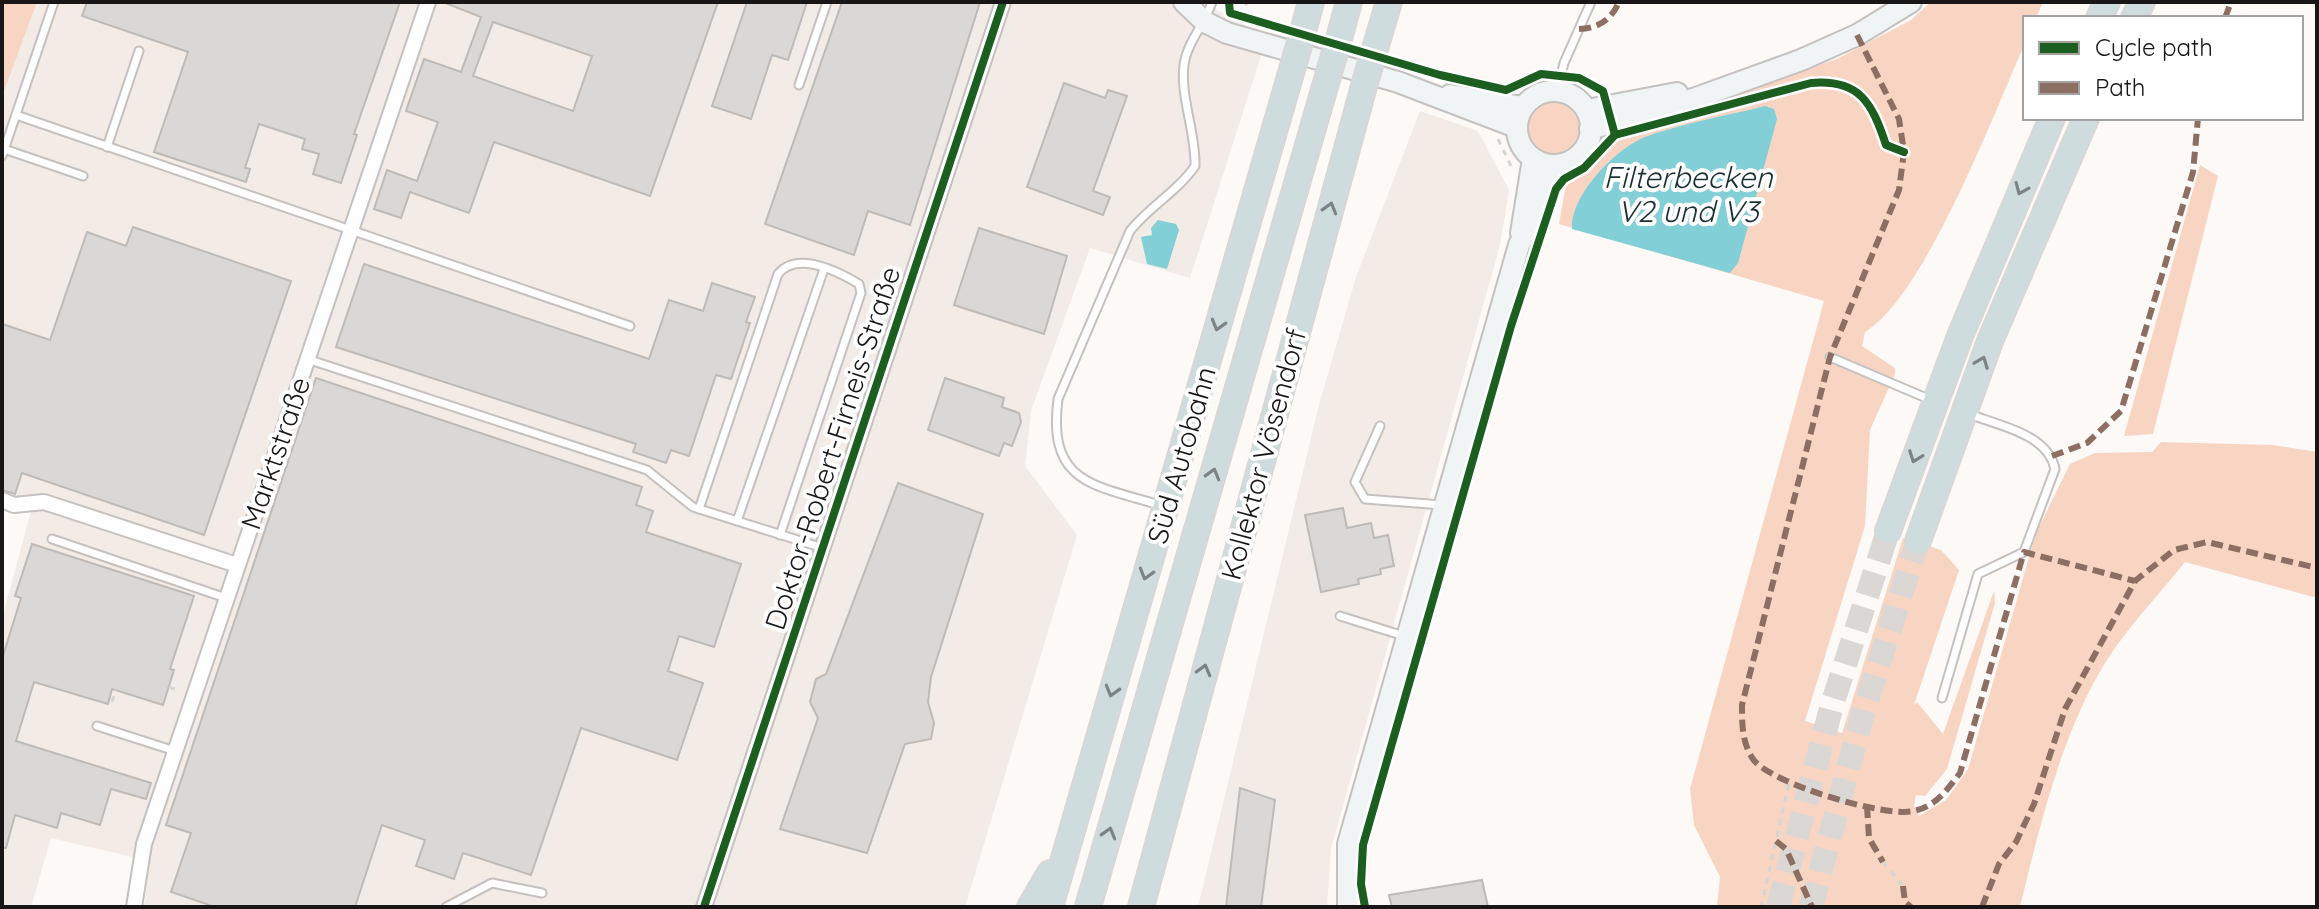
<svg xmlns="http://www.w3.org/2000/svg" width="2319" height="909" font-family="Quicksand,sans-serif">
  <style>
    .built { fill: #f3ebe6 }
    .green { fill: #f8d5c3 }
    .water { fill: #82cfd8 }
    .building { fill: #dad8d7; stroke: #bdbbb9; stroke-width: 2; fill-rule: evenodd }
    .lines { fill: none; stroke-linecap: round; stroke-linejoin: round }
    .highway-tunnel { stroke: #dad7d5; stroke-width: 24; stroke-dasharray: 24 12; stroke-linecap: butt }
    .lane-casing { stroke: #c4c1c0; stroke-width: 11 }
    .street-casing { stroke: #c4c1c0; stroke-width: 18 }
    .secondary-casing { stroke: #c4c1c0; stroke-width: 24 }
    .highway-casing { stroke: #d9d7d6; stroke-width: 28 }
    .path { stroke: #d6d5d5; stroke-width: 3; stroke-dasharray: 6 6; stroke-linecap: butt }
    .lane { stroke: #fffefe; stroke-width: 7 }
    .street { stroke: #fffefe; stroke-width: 14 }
    .secondary { stroke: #f0f4f4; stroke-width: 20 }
    .highway { stroke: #cedcde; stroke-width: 24 }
    .highway-bridge-casing { stroke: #d9d7d6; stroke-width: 28; stroke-linecap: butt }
    .highway-bridge { stroke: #cedcde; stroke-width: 24 }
    .quiet { stroke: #8d6e63; stroke-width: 6; stroke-dasharray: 12 6; stroke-linecap: butt }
    .cycleway-casing { stroke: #fff; stroke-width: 13 }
    .cycleway { stroke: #1b5e20; stroke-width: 8 }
    .oneway { stroke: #7c8384 }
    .labels { text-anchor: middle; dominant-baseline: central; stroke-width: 8; stroke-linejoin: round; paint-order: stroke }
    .street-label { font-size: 28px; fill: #181616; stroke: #fff }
    .water-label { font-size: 30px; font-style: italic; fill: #1c3033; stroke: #fff }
  </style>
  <rect width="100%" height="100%" fill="#fcf9f7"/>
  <g class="built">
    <polygon points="37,2 1202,2 1267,37 1190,278 1090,248 1031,411 1025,466 1077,535 965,907 144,907 150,861 51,838 31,907 2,907 2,619 31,511 2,500 2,97"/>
    <polygon points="1420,111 1478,131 1509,190 1500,245 1331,849 1327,907 1198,907 1319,405 1356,277"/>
  </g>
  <g class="green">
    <polygon points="2,2 37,2 2,97"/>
    <path d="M1931 2H2043L2036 18H2025V43C1995 111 1925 296 1865 332L1862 346 1895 368V374L1870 430 1865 526 1805 721 1842 733 1903 538 1941 550 1959 570 1914 705 1917 702 1943 734 1994 591 1995 603 1947 769 1925 796 1916 795 1914 806 1919 816 1946 800 1968 769 2036 533 2070 464 2095 453 2152 452 2161 442 2273 445 2317 452V598L2185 562C2162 591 2136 618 2115 648 2065 719 2040 824 2020 907H1717L1720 877 1694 825 1690 789 1824 301 1559 224 1566 185 1633 126 1837 59 1911 20Z"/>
    <circle cx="1553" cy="128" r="27"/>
    <polygon points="2200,165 2218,176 2153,434 2124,436"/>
  </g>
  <g class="water">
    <path d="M1765 106 1774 109 1777 119 1738 263 1730 273 1572 229C1570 196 1615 149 1645 137 1683 123 1726 116 1765 106Z"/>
    <polygon points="1158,220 1176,224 1179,230 1167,269 1147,264 1141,237 1152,235 1151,228"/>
  </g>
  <g class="building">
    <polygon points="87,2 400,2 354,134 357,135 341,183 313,174 319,154 302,149 305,139 259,124 245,168 250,169 246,182 154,152 188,52 82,16"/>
    <path d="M443 2H718L650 196 494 142 469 213 410 192 401 218 374 209 387 170 417 181 438 122 406 111 424 59 461 72 481 17ZM493 22 592 56 573 111 473 76Z"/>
    <polygon points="747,2 807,2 788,60 772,55 751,119 712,106"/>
    <polygon points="842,2 980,2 910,225 868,211 854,255 765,224"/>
    <polygon points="1064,83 1105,98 1108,90 1127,96 1093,191 1110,197 1103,215 1027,187"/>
    <polygon points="133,227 291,281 204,535 22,473 15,494 2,490 2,324 50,340 87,232 126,246"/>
    <polygon points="979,228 1067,256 1044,334 954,305"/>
    <polygon points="364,264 649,359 669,300 703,311 712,283 755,297 746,322 750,323 731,379 716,375 689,456 671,450 666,463 633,452 636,444 336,347"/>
    <polygon points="316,378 642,487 636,505 653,511 646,532 741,564 714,647 679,636 668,671 703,683 677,760 581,728 531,875 463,853 454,879 416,866 425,840 382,825 355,907 215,907 171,892 191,833 166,825"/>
    <polygon points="945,378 1004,398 1002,407 1019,413 1021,422 1012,446 1004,443 999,456 928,430"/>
    <polygon points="898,483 983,514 931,677 928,702 934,723 931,739 905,744 867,853 780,829 818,718 810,702 816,679 826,674"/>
    <polygon points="1343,508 1347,528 1371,523 1374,538 1388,535 1394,566 1380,569 1381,574 1358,579 1359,584 1321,592 1305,515"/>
    <polygon points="32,544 194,596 170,669 174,670 163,705 112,689 108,704 34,682 16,741 151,783 146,799 111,789 100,825 61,813 57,828 15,815 6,848 2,848 2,659 21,598 15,596"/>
    <polygon points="1240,788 1275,800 1261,907 1226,907"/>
    <polygon points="1482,880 1488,907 1392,907 1389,895"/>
  </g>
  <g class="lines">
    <g class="highway-tunnel">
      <polyline points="1778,907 1832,705 1888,531"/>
      <polyline points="1811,907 1863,713 1918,541"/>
    </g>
    <g class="lane-casing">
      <g id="lane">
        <polyline points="799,85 827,2"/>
        <polyline points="1557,91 1564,63 1591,2"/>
        <polyline points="16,115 630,326"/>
        <polyline points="107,147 139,51"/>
        <polyline points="4,149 83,176"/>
        <polyline points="2,156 54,2"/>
        <polyline points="1830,357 1931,400"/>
        <polyline points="307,359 647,470 693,507 823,548"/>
        <polyline points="1380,426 1355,482 1365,499 1442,505"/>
        <path d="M1163 506C1095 485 1047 485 1058 399L1130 231C1149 207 1178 191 1195 166 1196 133 1180 97 1184 65 1187 42 1205 24 1212 2"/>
        <path d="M699 509 778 274C797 251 837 271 859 284L861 293 780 535"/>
        <polyline points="737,521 824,269"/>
        <polyline points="52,539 226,598"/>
        <polyline points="1340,616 1404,636"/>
        <path d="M1942 698 1978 574 2024 552 2055 469C2048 434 2000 426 1969 414"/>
        <polyline points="97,726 175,751"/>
        <polyline points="446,907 492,883 542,893"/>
      </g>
    </g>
    <g class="street-casing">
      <g id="street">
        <polyline points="2,500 14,505 44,502 237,565"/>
        <polyline points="134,907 144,844 428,2"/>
        <polyline points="704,907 1003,2"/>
      </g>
    </g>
    <g class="secondary-casing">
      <g id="secondary">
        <polyline points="1184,2 1205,22 1227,33 1398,82 1516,127"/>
        <circle cx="1554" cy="128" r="37"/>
        <polyline points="1450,95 1523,107"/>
        <polyline points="1587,110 1677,93"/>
        <polyline points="1590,129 1696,98 1801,60 1857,35 1911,2"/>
        <polyline points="1521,233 1533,159"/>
        <polyline points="1348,907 1348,844 1519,245 1537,209 1552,165"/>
      </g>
    </g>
    <g class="highway-casing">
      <g id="highway">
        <polyline points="2099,18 2107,2"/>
        <polyline points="2134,18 2142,2"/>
        <polyline points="1303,32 1311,2"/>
        <polyline points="1338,42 1349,2"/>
        <polyline points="1374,52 1389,2"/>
        <polyline points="1888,531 1960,336 2052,118"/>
        <polyline points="1918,541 1990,341 2086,118"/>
        <polyline points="1030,907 1050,873"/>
        <polyline points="1050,907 1293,66"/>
        <polyline points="1088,907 1328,76"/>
        <polyline points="1141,907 1364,86"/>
      </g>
    </g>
    <g class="path">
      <polyline points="1242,17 1247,2"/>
      <polyline points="1498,139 1512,168"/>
      <polyline points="169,687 180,691"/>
      <polyline points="112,702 116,690"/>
      <polyline points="1883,862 1903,886"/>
      <polyline points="1761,907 1789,783"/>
    </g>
    <use href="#lane" class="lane"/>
    <use href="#street" class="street"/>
    <use href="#secondary" class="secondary"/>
    <use href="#highway" class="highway"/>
    <g class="highway-bridge-casing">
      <g id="highway-bridge">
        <polyline points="1293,66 1303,32"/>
        <polyline points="1328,76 1338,42"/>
        <polyline points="1364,86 1374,52"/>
      </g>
    </g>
    <use href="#highway-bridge" class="highway-bridge"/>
    <g class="quiet">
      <polyline points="2225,18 2231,2"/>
      <path d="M1579 29C1599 28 1611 20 1619 2"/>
      <path d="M1857 35 1899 119 1904 152 1899 190 1830 357 1742 705C1742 724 1742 743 1753 759 1769 783 1885 818 1914 811 1936 806 1947 790 1960 773L2024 552 2135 581"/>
      <polyline points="2052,456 2087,443 2121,411 2193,172 2198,118"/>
      <polyline points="1867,806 1869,838 1883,862"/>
      <polyline points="1776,841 1786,849 1812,907"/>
      <polyline points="1903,886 1905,902 1911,907"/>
      <polyline points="1982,907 1999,864 2016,842 2034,804 2065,709 2135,581 2174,550 2207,542 2317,568"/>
    </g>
    <g class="cycleway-casing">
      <g id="cycleway">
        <polyline points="1229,2 1230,13 1440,75 1506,90 1541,74 1579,78 1603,91 1615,135"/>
        <polyline points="704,907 1003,2"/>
        <path d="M1365 907 1361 884 1363 845 1511 326 1556 189 1564 179 1584 168 1615 135 1811 83C1860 79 1872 103 1886 145L1904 152"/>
      </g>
    </g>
    <use href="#cycleway" class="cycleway"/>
  </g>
  <defs><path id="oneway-chevron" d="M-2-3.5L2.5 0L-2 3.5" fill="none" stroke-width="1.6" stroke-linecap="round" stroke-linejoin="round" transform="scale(2)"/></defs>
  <g class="oneway">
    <use href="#oneway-chevron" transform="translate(2021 189) rotate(113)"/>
    <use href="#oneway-chevron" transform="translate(1330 208) rotate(-74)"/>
    <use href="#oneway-chevron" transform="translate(1218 325) rotate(106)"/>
    <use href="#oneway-chevron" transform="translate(1982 362) rotate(-69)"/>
    <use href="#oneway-chevron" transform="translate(1915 457) rotate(110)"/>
    <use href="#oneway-chevron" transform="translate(1213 474) rotate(-74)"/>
    <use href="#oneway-chevron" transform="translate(1146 574) rotate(106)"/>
    <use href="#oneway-chevron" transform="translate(1204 670) rotate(-75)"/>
    <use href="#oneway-chevron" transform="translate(1112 691) rotate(106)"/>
    <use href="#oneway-chevron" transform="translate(1109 833) rotate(-74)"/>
  </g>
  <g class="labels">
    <g class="street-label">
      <text transform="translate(832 448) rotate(-72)">Doktor-Robert-Firneis-Straße</text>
      <text transform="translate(275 453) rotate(-71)">Marktstraße</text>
      <text transform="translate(1263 454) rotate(-75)">Kollektor Vösendorf</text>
      <text transform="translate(1181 455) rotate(-74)">Süd Autobahn</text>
    </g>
    <g class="water-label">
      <text x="1688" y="177">Filterbecken<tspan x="1688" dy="34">V2 und V3</tspan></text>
    </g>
  </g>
  <rect width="2319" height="909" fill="none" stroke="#181616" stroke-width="8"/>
  <rect x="2023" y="16" width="280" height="104" fill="#ffffff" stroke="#a3a2a2" stroke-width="2"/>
  <rect x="2039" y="42" width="40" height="12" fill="#1b5e20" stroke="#a3a2a2" stroke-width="2"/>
  <text x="2095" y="56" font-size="24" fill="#181616">Cycle path</text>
  <rect x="2039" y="82" width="40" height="12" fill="#8d6e63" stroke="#a3a2a2" stroke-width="2"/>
  <text x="2095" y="96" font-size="24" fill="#181616">Path</text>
</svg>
